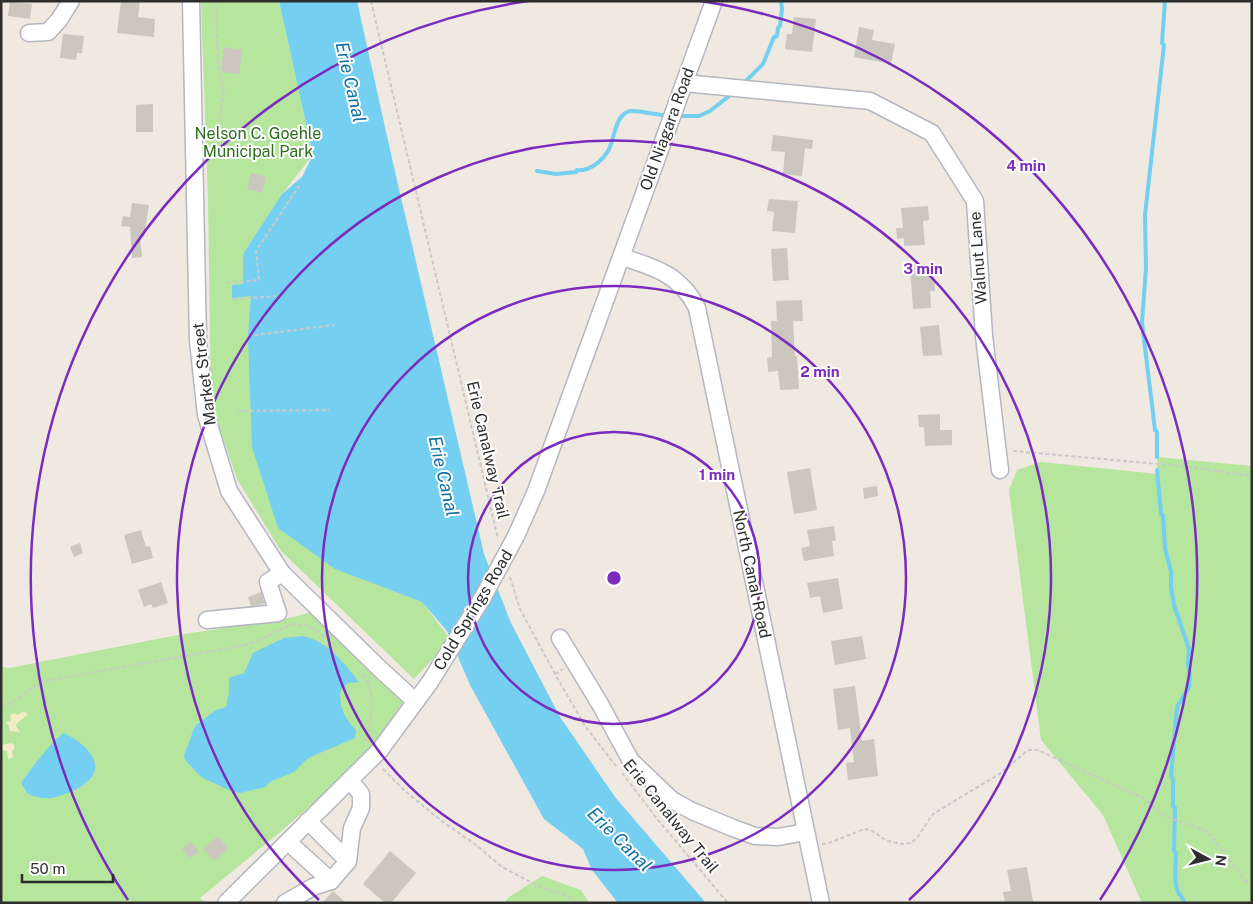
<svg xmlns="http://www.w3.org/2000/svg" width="1253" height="904" font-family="'Public Sans',sans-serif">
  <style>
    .green { fill: #b6e59e }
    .sand { fill: #f3ecc5 }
    .water { fill: #75cff0 }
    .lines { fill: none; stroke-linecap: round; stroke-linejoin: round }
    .stream { stroke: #75cff0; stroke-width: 4 }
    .building { fill: #cbc7bf }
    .minor-casing { stroke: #b4b7c1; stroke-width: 19 }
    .path { stroke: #c9c9c9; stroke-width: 2; stroke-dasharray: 4 2.5; stroke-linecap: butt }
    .minor { stroke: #fff; stroke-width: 16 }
    .minor-bridge-casing { stroke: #b4b7c1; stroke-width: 19; stroke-linecap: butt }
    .minor-bridge { stroke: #fff; stroke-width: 16 }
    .ring { fill: none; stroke: #7b2cbf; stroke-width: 2.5 }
    .labels { text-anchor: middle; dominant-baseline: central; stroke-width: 4; stroke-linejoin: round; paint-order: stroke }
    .street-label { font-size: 16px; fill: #2e2e2e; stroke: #fff }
    .park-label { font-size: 16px; fill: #2c6e1b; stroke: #fff }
    .water-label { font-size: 18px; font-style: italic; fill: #0d6fa3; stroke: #fff }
    .centre { fill: #7b2cbf; stroke: #fff; stroke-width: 2.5 }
    .ring-label { font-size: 15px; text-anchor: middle; font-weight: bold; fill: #7b2cbf; stroke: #fff; stroke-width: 4; stroke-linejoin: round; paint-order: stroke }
  </style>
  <rect width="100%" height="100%" fill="#efe9e1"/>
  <g class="green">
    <polygon points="201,1 279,1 313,155 282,194 243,254 335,569 422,602 451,640 414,679 281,551 237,479 211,402 208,200"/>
    <polygon points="1157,457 1252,466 1252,903 1142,903 1103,815 1041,740 1009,490 1017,470 1041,462 1157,474"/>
    <polygon points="320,610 404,700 384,734 355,766 285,828 200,898 206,903 1,903 1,667 9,668 178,635 294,617"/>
    <polygon points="542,876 581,890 589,903 504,903 509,897"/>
  </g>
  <g class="sand">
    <polygon points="24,711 27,713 27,715 17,723 16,726 20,732 10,731 9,726 6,722 11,721 10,715 14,713 18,715"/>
    <polygon points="12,743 15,747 12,752 13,757 8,759 7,751 1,750 1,745"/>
  </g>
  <g class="water">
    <polygon points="279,1 357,1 393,163 484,554 511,623 560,717 615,797 706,903 618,903 592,870 583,849 544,819 470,685 447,631 422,602 335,569 278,528 252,447 248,336 251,296 232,298 232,285 243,284 243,254 282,194 302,177 313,155"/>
    <path d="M303 636C328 641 344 663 359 682L348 683 341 689C338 705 344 718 356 730L355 738 308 758 294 772 272 781 265 787 240 793 231 791 201 777 185 760 184 755 191 737 193 730 196 725 216 710 226 707 229 693V678L244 673 253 653 284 638Z"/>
    <path d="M64 733C77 739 101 756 94 773 89 786 63 796 51 798 44 799 35 797 28 794L21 783C27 774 55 737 64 733Z"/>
  </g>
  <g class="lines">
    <g class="stream">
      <polyline points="742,85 763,64 774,37 777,36 778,28 780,26 782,9 781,1"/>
      <polyline points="678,116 699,116 710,111 733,93"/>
      <path d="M537 171 556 174 576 172 577 170C589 172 602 161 608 151 615 140 614 115 630 111 637 110 660 115 668 116"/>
      <polyline points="1157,457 1157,432 1155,430 1142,323 1146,268 1145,215 1164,45 1162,43 1165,1"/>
      <path d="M1157 470 1161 514 1163 516 1165 548 1171 572V587L1174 605 1189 649 1188 664 1190 674 1189 687 1177 707 1171 776 1173 779V806L1175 808 1174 851 1176 853C1176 864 1173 881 1178 892 1180 896 1183 897 1184 903"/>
    </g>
  </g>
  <g class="building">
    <polygon points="121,1 140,1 138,17 155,19 154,37 117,33"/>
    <polygon points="10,2 32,4 30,19 8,16"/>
    <polygon points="794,17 816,19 812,52 785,49 787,34 792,34"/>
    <polygon points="859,27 874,30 872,40 895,44 891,64 854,57"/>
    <polygon points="63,34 84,36 82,53 77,53 76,60 60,58"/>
    <polygon points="224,47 242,50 239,74 221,72"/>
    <polygon points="153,104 153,132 136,132 136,105"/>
    <polygon points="773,135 813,140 812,149 805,148 802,176 783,174 785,152 771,151"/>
    <polygon points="251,173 266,177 262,193 247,189"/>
    <polygon points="769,199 798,201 795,233 772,231 774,212 767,211"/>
    <polygon points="132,203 149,205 144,237 140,236 142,257 132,258 130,227 121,226 123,216 130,217"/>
    <polygon points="928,206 929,220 923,221 925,245 904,246 904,238 897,239 896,228 903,228 901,208"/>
    <polygon points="787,248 789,280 773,281 771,249"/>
    <polygon points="930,264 931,277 934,277 935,291 930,291 931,308 913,309 910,265"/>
    <polygon points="802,300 803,321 793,321 795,356 797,356 799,389 780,390 778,371 768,372 767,358 772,357 771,321 777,321 776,301"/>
    <polygon points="939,325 942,355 923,356 920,327"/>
    <polygon points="940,414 940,430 952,430 952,445 925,446 924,427 919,427 918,415"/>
    <polygon points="810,468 817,510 794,514 787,472"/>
    <polygon points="877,486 878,496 864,499 863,488"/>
    <polygon points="834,526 836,541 832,541 834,556 804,561 801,548 810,546 807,530"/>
    <polygon points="141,530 146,547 150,546 153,558 132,564 124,535"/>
    <polygon points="80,543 83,553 74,557 70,547"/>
    <polygon points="838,578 843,609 823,613 820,596 810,598 807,583"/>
    <polygon points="161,582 168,603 153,608 151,604 144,607 138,590"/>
    <polygon points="261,592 265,604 251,606 248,597"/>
    <polygon points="862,636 866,659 835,665 831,641"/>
    <polygon points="855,686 862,741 874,739 878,776 848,780 846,763 854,762 850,728 838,730 833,689"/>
    <polygon points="218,836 228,848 214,861 203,849"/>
    <polygon points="191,842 199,851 190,858 182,849"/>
    <polygon points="390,851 416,873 391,903 385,903 363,884"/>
    <polygon points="1027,867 1033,902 1005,903 1003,892 1011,891 1007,870"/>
    <polygon points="333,891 346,903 322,903"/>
  </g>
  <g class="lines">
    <g class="minor-casing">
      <g id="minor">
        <polyline points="191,1 198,341 206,415 229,491 282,573 379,668 415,701"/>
        <polyline points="29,33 48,32 59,20 71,1"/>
        <polyline points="684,83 870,101 932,133 975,201 984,336 1000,470"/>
        <path d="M622 257C654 267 681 275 697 308L821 903"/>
        <polyline points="516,536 536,491 714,1"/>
        <polyline points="207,620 278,613 268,582 282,573"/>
        <polyline points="560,638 600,704 631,761 672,800 692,811 733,828 755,836 778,837 805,832"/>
        <polyline points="308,821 348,861"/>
        <polyline points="288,842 331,881"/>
        <polyline points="226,903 380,750 430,682"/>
        <polyline points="285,903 313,887 331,881 348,861 352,828 361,808 361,794 350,780"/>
      </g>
    </g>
    <g class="path">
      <polyline points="216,1 218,65 224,90 217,133 224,151"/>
      <polyline points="371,1 498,539"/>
      <polyline points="227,283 259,280 256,251 299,186"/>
      <polyline points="234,299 278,296"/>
      <polyline points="248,336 334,325"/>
      <polyline points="237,411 329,410"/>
      <polyline points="1013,451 1181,466 1252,476"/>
      <polyline points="510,577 520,609 555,674 585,726 616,766"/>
      <path d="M364 674C377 698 371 719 365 744"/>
      <polyline points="555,674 563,669"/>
      <path d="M1 707C17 702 30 688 45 681L246 645 262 639 291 624 308 625 327 638"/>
      <polyline points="383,769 406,792 442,821 476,845 502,867 540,887 564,894 576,903"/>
      <polyline points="622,773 658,820 728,903"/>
      <polyline points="822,844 829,843 864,829 871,830 887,841 903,844 911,843 917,838 933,814 1001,773 1028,750 1038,750 1143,798 1164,816 1207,831 1246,881 1252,881"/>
    </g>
    <use href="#minor" class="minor"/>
    <g class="minor-bridge-casing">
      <polyline id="minor-bridge" points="430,682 483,597 516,536"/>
    </g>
    <use href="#minor-bridge" class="minor-bridge"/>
  </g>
  <g class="ring">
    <circle cx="614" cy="578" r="146"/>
    <circle cx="614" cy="578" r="292"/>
    <path d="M319 900A437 437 0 1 1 909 900"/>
    <path d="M128 900A583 583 0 0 1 528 1M700 1A583 583 0 0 1 1100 900"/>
  </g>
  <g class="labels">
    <g class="street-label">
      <text transform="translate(667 129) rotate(-70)">Old Niagara Road</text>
      <text transform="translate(978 258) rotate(-94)">Walnut Lane</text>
      <text transform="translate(204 374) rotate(-97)">Market Street</text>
      <text transform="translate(488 450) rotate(77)">Erie Canalway Trail</text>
      <text transform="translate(752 574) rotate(78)">North Canal Road</text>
      <text transform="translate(473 610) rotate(-59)">Cold Springs Road</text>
      <text transform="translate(671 816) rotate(51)">Erie Canalway Trail</text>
    </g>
    <g class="park-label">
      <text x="258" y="133">Nelson C. Goehle<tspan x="258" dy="18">Municipal Park</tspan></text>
    </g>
    <g class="water-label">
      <text transform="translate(351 82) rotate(77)">Erie Canal</text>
      <text transform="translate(444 476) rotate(77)">Erie Canal</text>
      <text transform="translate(620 839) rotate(45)">Erie Canal</text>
    </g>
  </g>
  <circle cx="614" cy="578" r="8" class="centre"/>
  <g class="ring-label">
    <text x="1026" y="171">4 min</text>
    <text x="923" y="274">3 min</text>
    <text x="820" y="377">2 min</text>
    <text x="717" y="480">1 min</text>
  </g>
  <rect width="1253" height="904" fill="none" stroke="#2e2e2e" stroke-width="5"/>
  <g transform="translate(1208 859) rotate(97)" stroke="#ffffff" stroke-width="4" paint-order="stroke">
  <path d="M0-4L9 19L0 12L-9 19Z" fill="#2e2e2e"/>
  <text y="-8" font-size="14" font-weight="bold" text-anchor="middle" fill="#2e2e2e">N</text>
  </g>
  <path d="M22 874v8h91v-8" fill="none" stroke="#2e2e2e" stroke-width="2.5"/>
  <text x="30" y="874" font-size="15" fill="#2e2e2e" stroke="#ffffff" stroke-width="4" paint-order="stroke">50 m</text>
</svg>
